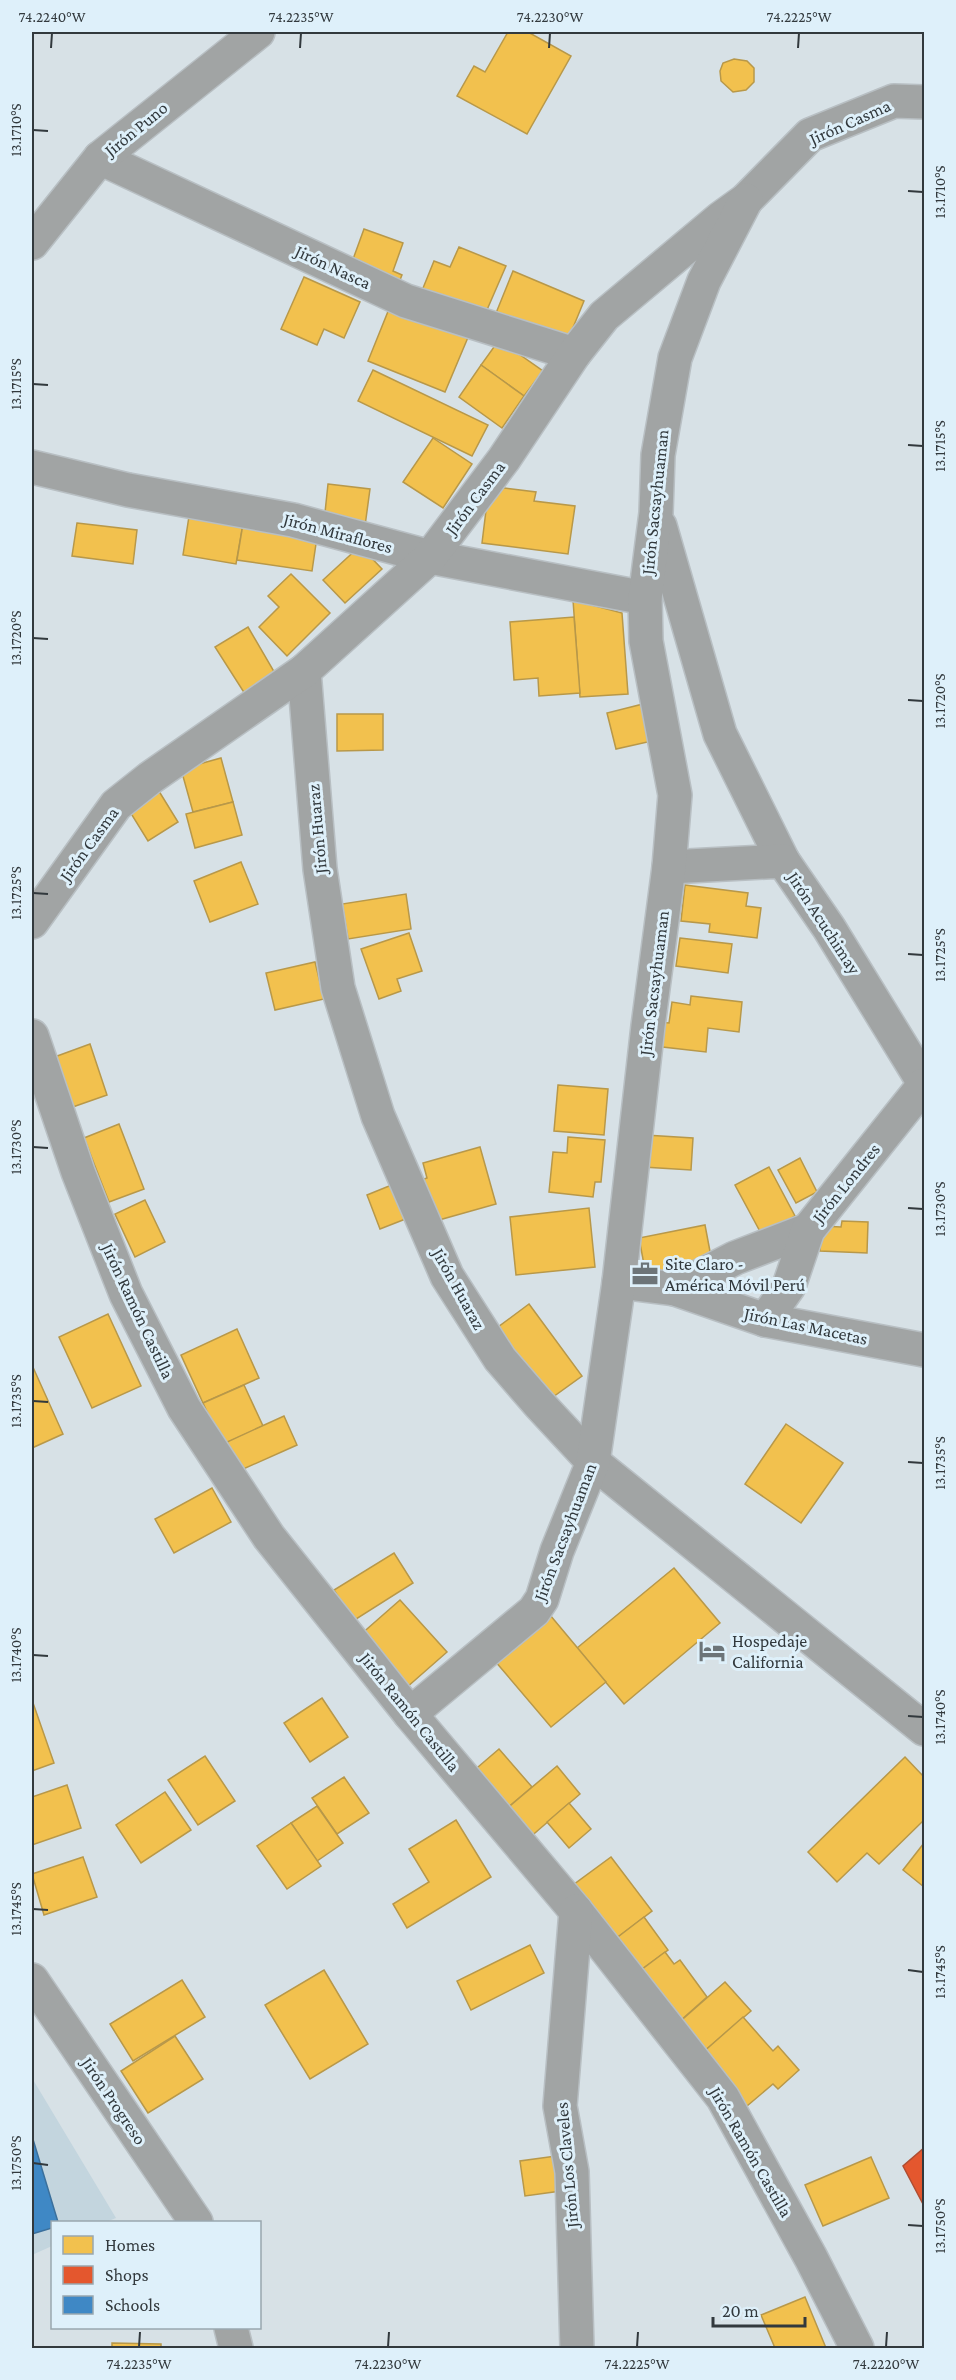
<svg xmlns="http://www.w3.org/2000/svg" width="956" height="2380" font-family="'Crimson Pro',serif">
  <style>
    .built { fill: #c3d5de }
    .homes { fill: #f2c14e; stroke: #b89849; stroke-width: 1.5 }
    .shops { fill: #e4572e; stroke: #af4e32; stroke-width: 1.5 }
    .schools { fill: #3f88c5; stroke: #3b709c; stroke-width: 1.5 }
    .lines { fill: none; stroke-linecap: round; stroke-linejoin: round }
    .street-casing { stroke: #b8bfc3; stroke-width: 36 }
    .street { stroke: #a1a4a4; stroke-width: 33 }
    .ticks { fill: none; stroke: #32393d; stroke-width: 2 }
    .labels { text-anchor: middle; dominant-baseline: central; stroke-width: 6; stroke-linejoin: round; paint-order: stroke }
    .street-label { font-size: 18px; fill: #32393d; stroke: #def0fa }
    .poi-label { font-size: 18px; fill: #32393d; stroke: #def0fa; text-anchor: start }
    .neatline { fill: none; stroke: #32393d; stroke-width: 2 }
    .ticks-label { font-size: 15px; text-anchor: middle; fill: #32393d }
  </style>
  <rect width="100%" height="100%" fill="#d7e1e6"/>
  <polygon class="built" points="32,2078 116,2218 106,2222 52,2222 52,2246 32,2255"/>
  <g class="homes">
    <polygon points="508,32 528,32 571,56 527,134 457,96 474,66 485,72"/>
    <polygon points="734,59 747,61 754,68 754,82 746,90 733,92 721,81 720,71 723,63"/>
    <polygon points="364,229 403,243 393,271 402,275 396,290 348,273"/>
    <polygon points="459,247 506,266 483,319 421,293 434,261 450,267"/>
    <polygon points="513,271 584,301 565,347 494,318"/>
    <polygon points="304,277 360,302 344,338 324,329 317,345 281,329"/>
    <polygon points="389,309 469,335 445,392 368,361"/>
    <polygon points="499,340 543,371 524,396 481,365"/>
    <polygon points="481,365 524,396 502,428 459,397"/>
    <polygon points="373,370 488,425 472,456 358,401"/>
    <polygon points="433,438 472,464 443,508 403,482"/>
    <polygon points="328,484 370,489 365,526 324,522"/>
    <polygon points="489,486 536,492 534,501 575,506 568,554 482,543"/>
    <polygon points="190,510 244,518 236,564 183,555"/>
    <polygon points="244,518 318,530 312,571 237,560"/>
    <polygon points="77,523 137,530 133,564 72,556"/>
    <polygon points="360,546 382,569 345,603 323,580"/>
    <polygon points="291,574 330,613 287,656 259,627 279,607 268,596"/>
    <polygon points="573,600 622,613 628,694 580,697"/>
    <polygon points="574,617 580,693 539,696 538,678 514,680 510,622"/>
    <polygon points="248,627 276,675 245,694 215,647"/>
    <polygon points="643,704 652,741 616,749 607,713"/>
    <polygon points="337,714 383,714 383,750 337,751"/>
    <polygon points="221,758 233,802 193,812 181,769"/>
    <polygon points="157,788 178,822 148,841 127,807"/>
    <polygon points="233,802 242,835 195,848 186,814"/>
    <polygon points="241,862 258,904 210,922 194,881"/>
    <polygon points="685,885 748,893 746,906 761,908 757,938 709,932 710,924 681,921"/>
    <polygon points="406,894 411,929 348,939 342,904"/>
    <polygon points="409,933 422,971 397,979 401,991 379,999 361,949"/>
    <polygon points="680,938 732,944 728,973 676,966"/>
    <polygon points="315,962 324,999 275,1010 266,973"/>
    <polygon points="691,996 742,1002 739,1032 708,1028 706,1052 654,1046 658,1022 669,1023 672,1002 690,1005"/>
    <polygon points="90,1044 107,1095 67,1109 49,1059"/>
    <polygon points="558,1085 608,1089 604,1135 554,1131"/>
    <polygon points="119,1124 144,1189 109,1202 84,1138"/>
    <polygon points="645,1135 693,1138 691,1170 643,1167"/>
    <polygon points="568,1137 605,1140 601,1182 595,1182 593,1197 549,1192 553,1152 567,1153"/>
    <polygon points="480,1147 496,1204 439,1220 437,1210 424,1214 415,1182 427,1178 423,1163"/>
    <polygon points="800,1158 817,1192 796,1203 778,1170"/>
    <polygon points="769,1167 795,1216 763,1237 735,1185"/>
    <polygon points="394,1184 408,1218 380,1229 367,1195"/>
    <polygon points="145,1200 165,1242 135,1257 115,1214"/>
    <polygon points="589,1208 595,1267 516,1275 510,1217"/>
    <polygon points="842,1221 868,1222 867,1253 820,1251 822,1226 841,1227"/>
    <polygon points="705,1225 712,1262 646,1275 639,1238"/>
    <polygon points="529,1304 582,1376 546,1402 494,1330"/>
    <polygon points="108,1314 141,1386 92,1408 59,1337"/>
    <polygon points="237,1329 259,1378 203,1403 181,1355"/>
    <polygon points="32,1365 63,1434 32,1448"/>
    <polygon points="244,1385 263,1426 222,1445 203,1403"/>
    <polygon points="284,1416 297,1445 241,1470 227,1442"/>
    <polygon points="786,1424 843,1463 801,1523 745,1484"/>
    <polygon points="212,1488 231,1522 174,1553 155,1519"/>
    <polygon points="394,1553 413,1583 353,1621 334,1590"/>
    <polygon points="674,1568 720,1623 624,1704 577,1648"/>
    <polygon points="400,1600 447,1652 406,1688 359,1636"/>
    <polygon points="550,1615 606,1682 551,1727 495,1661"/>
    <polygon points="322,1698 348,1737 310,1762 284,1723"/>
    <polygon points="32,1700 54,1763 32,1771"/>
    <polygon points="499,1749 532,1787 504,1811 471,1773"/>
    <polygon points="205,1756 235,1801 198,1825 168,1780"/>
    <polygon points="905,1757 924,1777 924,1820 879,1864 867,1853 837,1882 808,1852"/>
    <polygon points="557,1766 580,1794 528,1839 504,1811"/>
    <polygon points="344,1777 369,1813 337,1834 312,1798"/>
    <polygon points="67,1785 81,1828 32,1845 32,1797"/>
    <polygon points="165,1792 191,1830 141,1863 116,1825"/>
    <polygon points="569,1803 591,1829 569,1848 547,1822"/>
    <polygon points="317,1806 343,1843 317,1861 291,1823"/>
    <polygon points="456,1820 491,1877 407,1928 393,1904 429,1882 409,1849"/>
    <polygon points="291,1823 321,1866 287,1889 257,1846"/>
    <polygon points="924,1843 924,1887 903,1870"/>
    <polygon points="83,1857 97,1897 44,1915 32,1874"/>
    <polygon points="611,1857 652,1911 614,1940 573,1885"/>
    <polygon points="644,1917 668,1950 641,1970 610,1943"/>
    <polygon points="530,1945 544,1973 471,2010 457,1981"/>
    <polygon points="665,1952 674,1964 680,1960 707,1997 680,2021 641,1970"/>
    <polygon points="324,1970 368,2044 310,2079 265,2005"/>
    <polygon points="182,1980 205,2017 133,2061 110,2024"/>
    <polygon points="725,1982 751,2011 701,2054 676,2025"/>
    <polygon points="743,2017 773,2051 778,2046 799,2070 778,2089 773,2084 747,2106 701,2054"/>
    <polygon points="175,2036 203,2079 148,2113 121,2071"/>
    <polygon points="563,2155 568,2190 525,2196 520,2161"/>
    <polygon points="871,2157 889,2198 823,2226 805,2185"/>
    <polygon points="805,2297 826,2348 775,2348 761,2315"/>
    <polygon points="112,2343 161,2344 161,2348 112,2348"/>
  </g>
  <polygon class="shops" points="924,2148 924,2206 903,2166"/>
  <polygon class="schools" points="32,2136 58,2222 52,2222 52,2228 32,2234"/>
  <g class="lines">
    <g class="street-casing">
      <g id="street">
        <polyline points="100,158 406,301 574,354"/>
        <polyline points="32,243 100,158 258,32"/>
        <polyline points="32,467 128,490 293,520 430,557 645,598"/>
        <polyline points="660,526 720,734 783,861"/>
        <polyline points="304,671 320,869 338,988 378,1116 447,1276 500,1359 539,1404 593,1462 924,1729"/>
        <polyline points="669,867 783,861 829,928 924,1083"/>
        <polyline points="32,922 116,805 150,778 304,671 430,557 504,459 574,354 604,316 721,218 746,200 810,135 894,101 924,102"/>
        <polyline points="32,1036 78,1172 126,1294 184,1408 269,1537 410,1714 576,1911 723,2098 811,2258 857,2348"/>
        <polyline points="619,1282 675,1289 765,1320 924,1350"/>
        <polyline points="675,1289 735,1258 808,1230"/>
        <polyline points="765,1320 789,1286 808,1230 924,1085"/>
        <polyline points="410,1714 534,1611 542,1599 557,1551 593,1462 619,1282 648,1026 669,867 675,795 646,641 645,598 656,513 658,455 675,358 704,281 746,200"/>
        <polyline points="576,1911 560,2106 572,2172 577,2348"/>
        <polyline points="32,1980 196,2222"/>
        <polyline points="231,2328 236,2348"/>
      </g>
    </g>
    <use href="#street" class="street"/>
  </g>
  <path class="ticks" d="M51 48 52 33M300 48 301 33M549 48 550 33M798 48 799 33M33 130 48 131M908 191 923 192M33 384 48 385M908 445 923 446M33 638 48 639M908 700 923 701M33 893 48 894M908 954 923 955M33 1147 48 1148M908 1208 923 1209M33 1401 48 1402M908 1462 923 1463M33 1655 48 1656M908 1716 923 1717M33 1909 48 1910M908 1970 923 1972M33 2163 48 2165M908 2225 923 2226M139 2347 140 2332M388 2347 389 2332M637 2347 638 2332M886 2347 887 2332"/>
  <defs>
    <g id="office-bare" transform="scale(2.07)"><path d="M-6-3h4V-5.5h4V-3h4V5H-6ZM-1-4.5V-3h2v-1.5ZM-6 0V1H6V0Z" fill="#6c7478" stroke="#def0fa" stroke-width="2.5" paint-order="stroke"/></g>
    <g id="hotel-bare" transform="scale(2.07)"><path d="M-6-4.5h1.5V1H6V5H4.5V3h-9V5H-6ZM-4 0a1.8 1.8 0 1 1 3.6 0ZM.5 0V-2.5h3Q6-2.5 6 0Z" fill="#6c7478" stroke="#def0fa" stroke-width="2.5" paint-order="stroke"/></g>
  </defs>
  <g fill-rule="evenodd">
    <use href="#office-bare" x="645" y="1274"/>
    <use href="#hotel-bare" x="712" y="1651"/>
  </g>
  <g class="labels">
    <g class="street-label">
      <text transform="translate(850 122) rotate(-24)">Jirón Casma</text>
      <text transform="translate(136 129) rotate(-39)">Jirón Puno</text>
      <text transform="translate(333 267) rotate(25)">Jirón Nasca</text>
      <text transform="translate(475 498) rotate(-53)">Jirón Casma</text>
      <text transform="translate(655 502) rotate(-84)">Jirón Sacsayhuaman</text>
      <text transform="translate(338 533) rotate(15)">Jirón Miraflores</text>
      <text transform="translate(317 829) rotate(-95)">Jirón Huaraz</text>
      <text transform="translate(89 844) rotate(-54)">Jirón Casma</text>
      <text transform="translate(824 923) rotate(57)">Jirón Acuchimay</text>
      <text transform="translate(654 983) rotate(-83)">Jirón Sacsayhuaman</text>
      <text transform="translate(846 1183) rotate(-51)">Jirón Londres</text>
      <text transform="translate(459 1289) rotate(61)">Jirón Huaraz</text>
      <text transform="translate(138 1311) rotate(65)">Jirón Ramón Castilla</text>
      <text transform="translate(806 1326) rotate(12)">Jirón Las Macetas</text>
      <text transform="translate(565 1532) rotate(-69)">Jirón Sacsayhuaman</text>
      <text transform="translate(410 1712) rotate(51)">Jirón Ramón Castilla</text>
      <text transform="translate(114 2101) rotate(56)">Jirón Progreso</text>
      <text transform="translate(751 2152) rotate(60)">Jirón Ramón Castilla</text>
      <text transform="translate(567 2165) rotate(-95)">Jirón Los Claveles</text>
    </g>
    <g class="poi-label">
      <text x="665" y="1264">Site Claro -<tspan x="665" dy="21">América Móvil Perú</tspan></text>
      <text x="732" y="1641">Hospedaje<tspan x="732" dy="21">California</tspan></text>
    </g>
  </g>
  <rect width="956" height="2380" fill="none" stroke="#def0fa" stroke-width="66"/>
  <rect x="51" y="2221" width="210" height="108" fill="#def0fa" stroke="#99a7ae" stroke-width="1.5"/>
  <rect x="63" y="2236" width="30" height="18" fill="#f2c14e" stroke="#99a7ae" stroke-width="1.5"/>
  <text x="105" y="2251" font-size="18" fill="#32393d">Homes</text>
  <rect x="63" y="2266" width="30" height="18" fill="#e4572e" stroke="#99a7ae" stroke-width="1.5"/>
  <text x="105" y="2281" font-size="18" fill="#32393d">Shops</text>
  <rect x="63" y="2296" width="30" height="18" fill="#3f88c5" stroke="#99a7ae" stroke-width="1.5"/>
  <text x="105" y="2311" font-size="18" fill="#32393d">Schools</text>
  <path d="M713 2317v9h92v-9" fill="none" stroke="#32393d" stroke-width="3"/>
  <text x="722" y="2317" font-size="18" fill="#32393d" stroke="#def0fa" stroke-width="4.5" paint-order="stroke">20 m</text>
  <rect x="33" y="33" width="890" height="2314" class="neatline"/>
  <g class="ticks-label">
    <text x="52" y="22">74.2240°W</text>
    <text x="301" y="22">74.2235°W</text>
    <text x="550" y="22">74.2230°W</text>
    <text x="799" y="22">74.2225°W</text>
    <text transform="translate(16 130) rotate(-90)" y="5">13.1710°S</text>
    <text transform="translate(940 192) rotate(-90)" y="5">13.1710°S</text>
    <text transform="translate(16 384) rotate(-90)" y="5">13.1715°S</text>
    <text transform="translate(940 446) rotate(-90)" y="5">13.1715°S</text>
    <text transform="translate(16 638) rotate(-90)" y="5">13.1720°S</text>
    <text transform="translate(940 701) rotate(-90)" y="5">13.1720°S</text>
    <text transform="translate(16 893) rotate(-90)" y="5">13.1725°S</text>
    <text transform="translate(940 955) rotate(-90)" y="5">13.1725°S</text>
    <text transform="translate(16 1147) rotate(-90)" y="5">13.1730°S</text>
    <text transform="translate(940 1209) rotate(-90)" y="5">13.1730°S</text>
    <text transform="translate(16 1401) rotate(-90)" y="5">13.1735°S</text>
    <text transform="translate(940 1463) rotate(-90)" y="5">13.1735°S</text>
    <text transform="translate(16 1655) rotate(-90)" y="5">13.1740°S</text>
    <text transform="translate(940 1717) rotate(-90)" y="5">13.1740°S</text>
    <text transform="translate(16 1909) rotate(-90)" y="5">13.1745°S</text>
    <text transform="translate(940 1972) rotate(-90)" y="5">13.1745°S</text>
    <text transform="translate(16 2163) rotate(-90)" y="5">13.1750°S</text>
    <text transform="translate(940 2226) rotate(-90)" y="5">13.1750°S</text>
    <text x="139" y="2369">74.2235°W</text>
    <text x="388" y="2369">74.2230°W</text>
    <text x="637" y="2369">74.2225°W</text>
    <text x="886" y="2369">74.2220°W</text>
  </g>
</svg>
